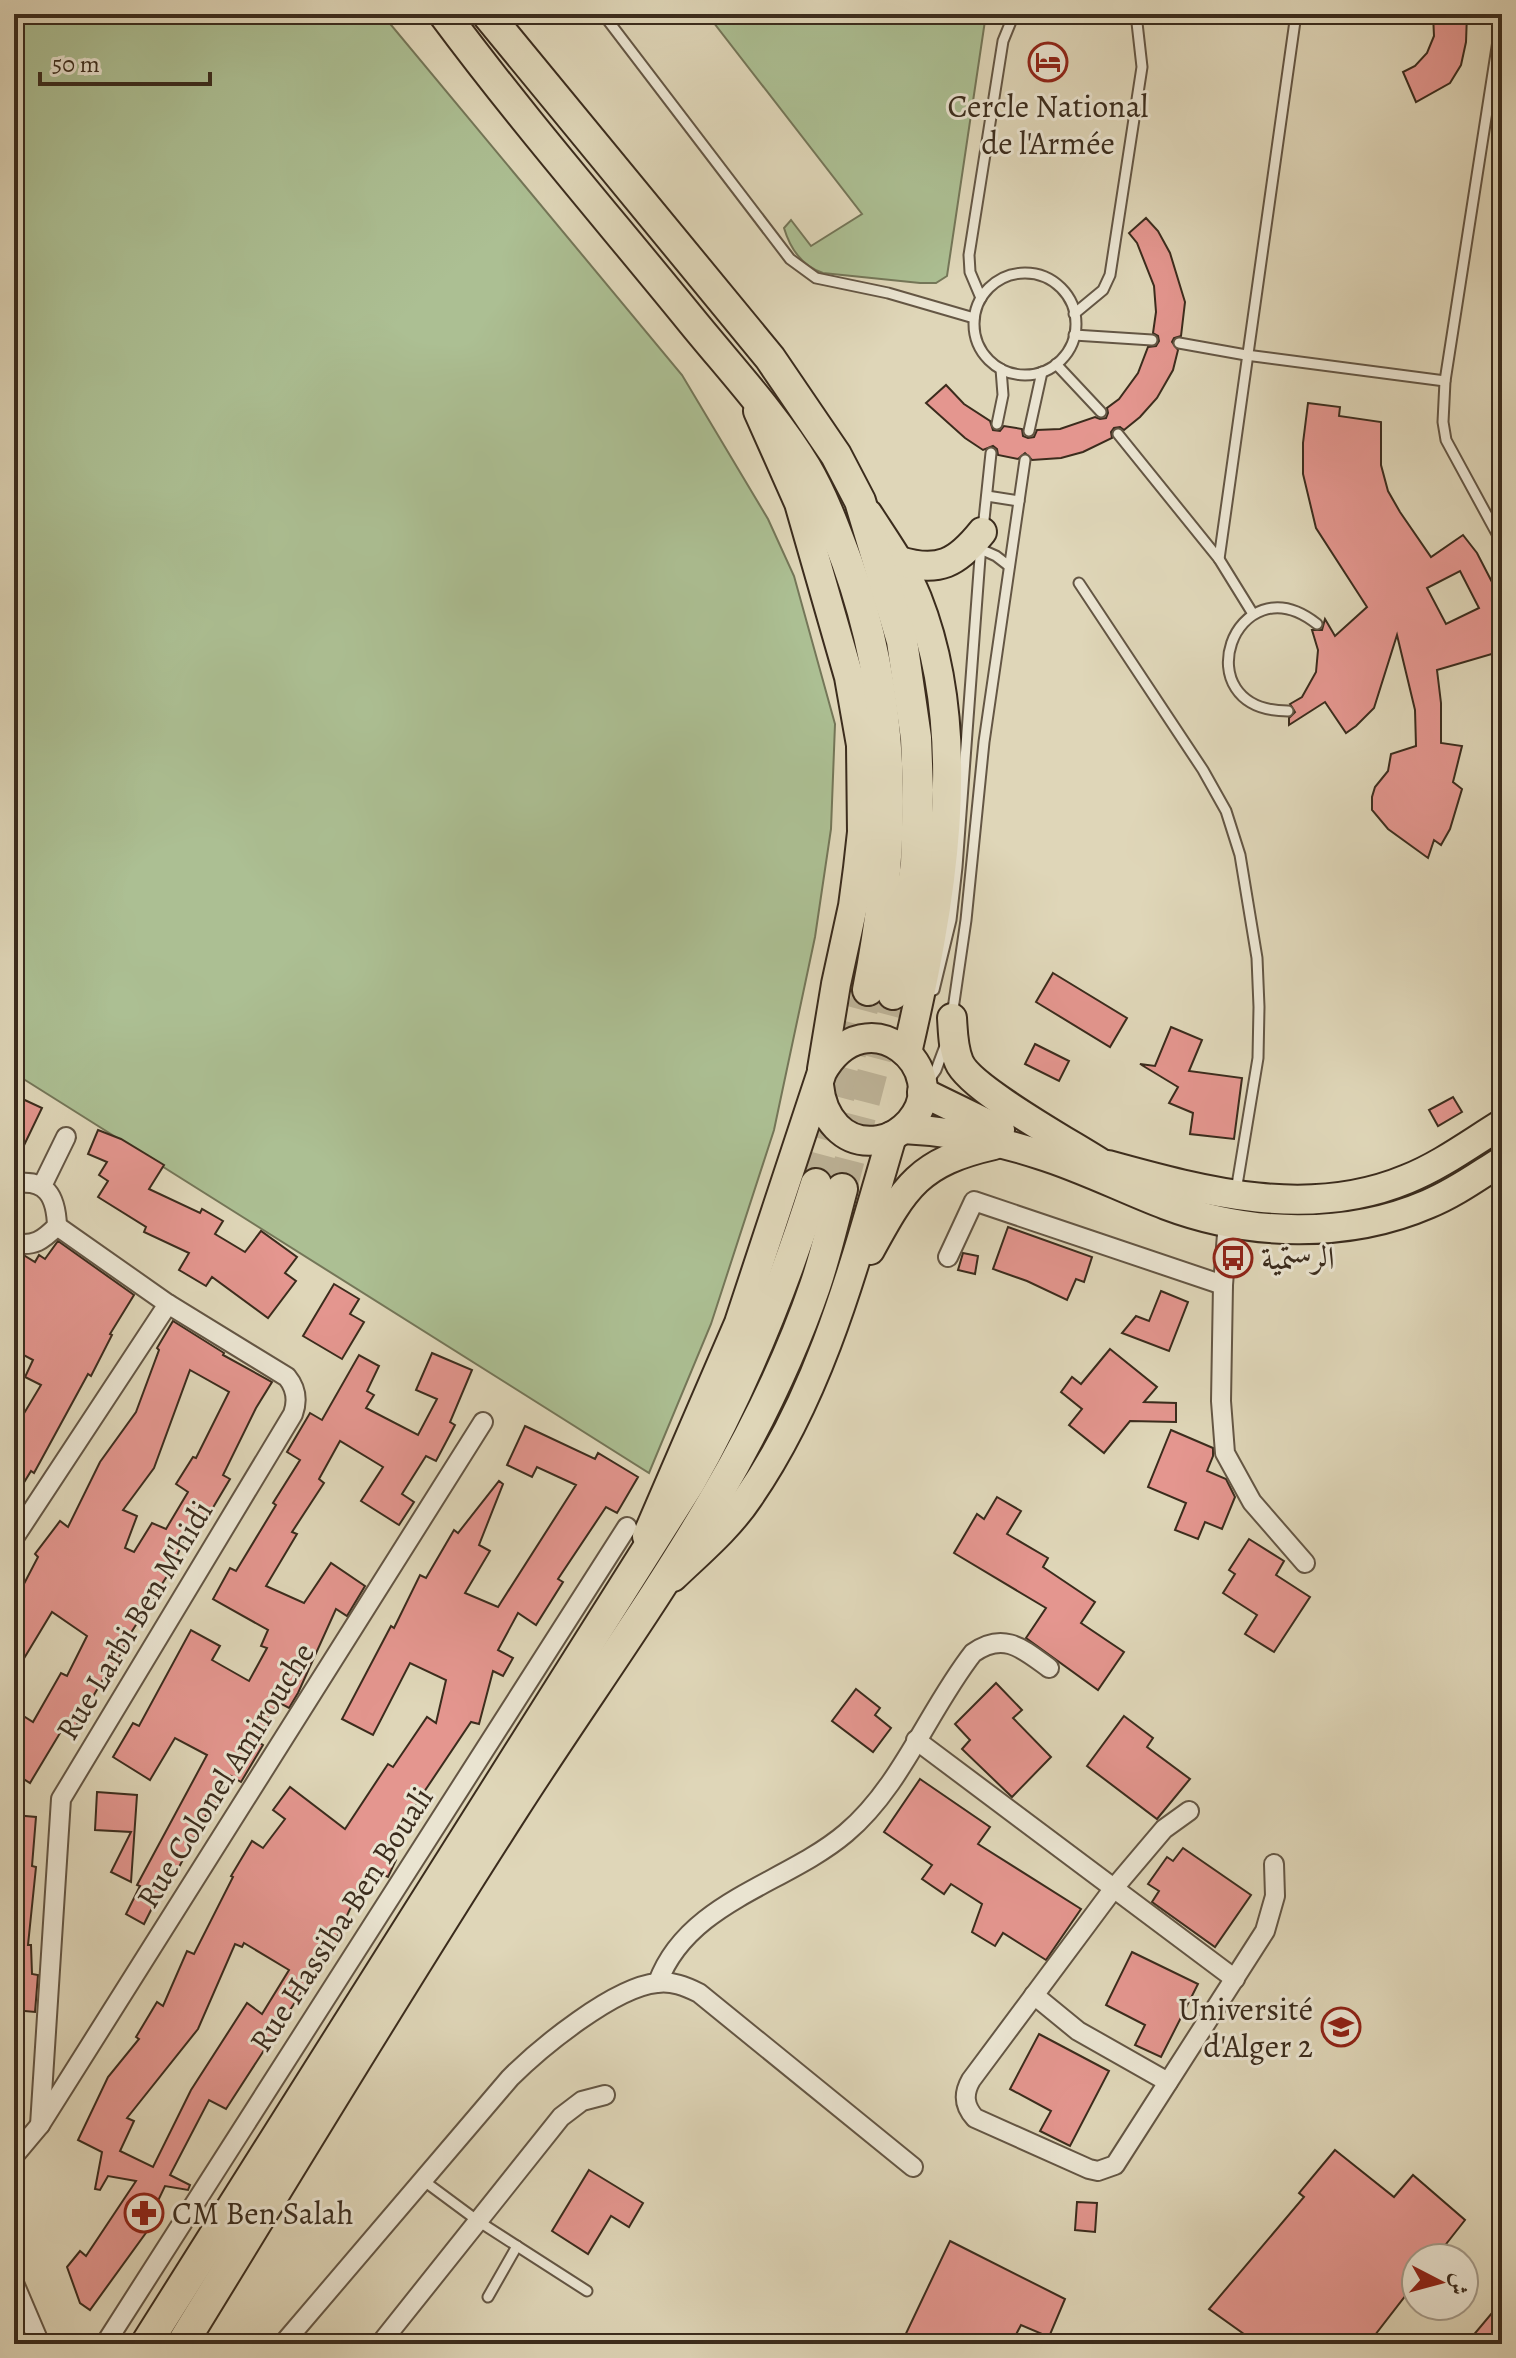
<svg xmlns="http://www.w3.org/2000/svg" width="1516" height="2358" font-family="Alegreya,Amiri,serif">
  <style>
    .green { fill: #acbf93; stroke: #747658; stroke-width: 2 }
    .building { fill: #e4968f; stroke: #3b2c1d; stroke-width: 2; fill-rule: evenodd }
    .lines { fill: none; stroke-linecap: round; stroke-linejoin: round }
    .trunk-tunnel { stroke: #beb499; stroke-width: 30; stroke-dasharray: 30 15; stroke-linecap: butt }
    .service-casing { stroke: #645644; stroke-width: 13 }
    .minor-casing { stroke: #645644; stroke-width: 22 }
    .primary-casing { stroke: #3b2c1d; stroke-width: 32 }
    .trunk-casing { stroke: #3b2c1d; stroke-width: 34 }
    .service { stroke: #eae4d1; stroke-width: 9 }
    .minor { stroke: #eae4d1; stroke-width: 18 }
    .primary { stroke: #dfd6b8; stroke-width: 28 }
    .trunk { stroke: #dfd6b8; stroke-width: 30 }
    .labels { text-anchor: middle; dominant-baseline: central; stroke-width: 6; stroke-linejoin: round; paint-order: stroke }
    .poi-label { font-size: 32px; fill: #3b2c1d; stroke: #eae4d1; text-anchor: start }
    .street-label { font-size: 32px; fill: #3b2c1d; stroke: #eae4d1 }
  </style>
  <rect width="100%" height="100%" fill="#dfd6b8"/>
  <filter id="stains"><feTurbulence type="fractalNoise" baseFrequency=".0025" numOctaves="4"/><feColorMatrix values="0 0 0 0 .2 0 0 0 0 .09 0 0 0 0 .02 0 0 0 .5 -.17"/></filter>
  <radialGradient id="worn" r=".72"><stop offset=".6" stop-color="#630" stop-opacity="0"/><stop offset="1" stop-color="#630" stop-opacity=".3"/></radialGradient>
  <g class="green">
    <polygon points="14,14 382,14 682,375 768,519 794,576 835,724 831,829 815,937 774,1130 711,1324 649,1473 14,1073"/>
    <path d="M707 14H986L947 276 936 283H920L823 273C802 266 790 248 784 228L791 220 811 246 862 214Z"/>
  </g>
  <g class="building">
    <polygon points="1433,14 1467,14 1466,42 1461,65 1450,83 1416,102 1403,72 1415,66 1427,53 1434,36"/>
    <polygon points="1146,218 1158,231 1170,253 1185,302 1181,336 1174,338 1172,342 1178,350 1173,370 1157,398 1140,417 1124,430 1120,427 1114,428 1111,432 1112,438 1083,452 1061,458 1032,460 1025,453 1018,459 998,455 997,449 993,446 983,450 965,438 926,403 946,385 964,404 990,421 993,430 1000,431 1004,426 1022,429 1023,436 1028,438 1034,437 1037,430 1060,429 1095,417 1100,419 1106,418 1108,413 1107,408 1119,399 1138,373 1148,347 1156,346 1159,341 1158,336 1153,333 1156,312 1154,286 1137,243 1129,233"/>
    <path d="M1308 403 1340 407 1339 416 1381 422V465L1388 491 1400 512 1431 557 1463 535 1477 553 1493 584 1502 611V651L1437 670 1441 703V743L1462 746 1453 782 1462 789 1450 829 1441 845 1434 840 1428 858 1388 829 1372 810V797L1375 787 1388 771 1391 754 1416 746 1415 710 1397 635 1374 708 1356 726 1346 733 1325 702 1289 725V718L1295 712 1290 704 1302 697 1316 672 1318 650 1312 630H1322L1325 619 1335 636 1367 607 1316 528 1303 474V443ZM1460 571 1479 608 1446 624 1427 588Z"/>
    <polygon points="1053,973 1127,1018 1110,1047 1036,1002"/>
    <polygon points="1171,1027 1202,1040 1189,1071 1242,1078 1234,1139 1190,1134 1193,1113 1169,1103 1178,1087 1140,1064 1155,1066"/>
    <polygon points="1035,1044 1069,1061 1059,1081 1025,1064"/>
    <polygon points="14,1095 42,1108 14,1166"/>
    <polygon points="1453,1097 1462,1112 1438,1126 1429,1110"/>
    <polygon points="98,1130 121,1139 164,1165 149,1189 200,1213 202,1209 223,1221 215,1234 245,1252 261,1231 297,1257 285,1273 296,1281 268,1318 212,1277 206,1286 179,1270 189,1253 144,1232 146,1227 98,1197 108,1181 99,1175 107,1162 88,1154"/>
    <polygon points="1008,1227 1092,1257 1084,1282 1076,1279 1067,1300 1027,1281 993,1269"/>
    <polygon points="58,1241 134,1295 110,1334 112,1335 91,1376 88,1374 34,1473 31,1471 14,1499 14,1430 41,1385 25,1377 33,1360 14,1350 14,1255 25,1256 35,1262 39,1255 45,1259"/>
    <polygon points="963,1253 978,1256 975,1274 958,1270"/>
    <polygon points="334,1284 359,1299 350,1314 364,1322 342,1359 303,1336"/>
    <polygon points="1161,1291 1188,1302 1169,1351 1122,1333 1136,1316 1149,1321"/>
    <path d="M173 1321 224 1353 223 1355 272 1382 256 1408 223 1475 230 1479 205 1521 195 1516 169 1573 127 1639 111 1676 106 1674 75 1728 66 1723 30 1783 14 1773V1710L33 1722 61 1673 67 1676 87 1636 52 1612 14 1675V1603L38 1557 35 1554 60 1521 68 1527 100 1462 136 1412 159 1350 157 1348ZM190 1370 229 1392 196 1458 193 1457 176 1484 188 1492 166 1529 152 1523 134 1552 125 1548 137 1516 123 1510 154 1468Z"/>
    <polygon points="1110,1349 1157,1387 1144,1402 1176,1403 1176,1422 1130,1421 1104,1453 1069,1425 1082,1409 1061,1392 1072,1377 1081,1384"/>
    <polygon points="432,1353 472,1370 450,1422 455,1425 436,1461 426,1456 402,1494 414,1502 399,1525 361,1501 383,1467 340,1441 319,1479 324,1483 292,1532 297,1534 266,1586 304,1603 331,1563 365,1586 347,1616 336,1609 298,1693 289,1708 278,1702 257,1741 263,1745 241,1782 231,1776 210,1815 207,1813 177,1871 172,1868 144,1924 126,1914 140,1886 137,1885 207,1755 175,1738 150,1780 113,1757 133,1723 139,1726 191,1630 220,1646 212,1660 249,1681 267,1648 261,1646 268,1630 213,1599 230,1568 236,1571 276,1505 273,1503 300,1460 287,1452 310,1413 322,1420 359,1355 379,1366 367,1391 374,1395 366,1408 418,1435 437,1399 416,1390"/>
    <path d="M525 1426 595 1459 598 1453 638 1477 617 1513 606 1507 558 1579 563 1582 536 1625 518 1613 498 1650 513 1658 503 1676 493 1671 479 1724 471 1722 383 1853 396 1860 388 1877 374 1870 362 1894 358 1892 336 1939 226 2109 209 2100 170 2175 190 2185 188 2190 165 2186 145 2228 148 2230 90 2310 80 2303 67 2267 80 2251 86 2256 136 2181 108 2176 100 2190 95 2189 102 2152 78 2140 108 2077 139 2039 136 2037 157 2002 163 2006 187 1951 194 1954 233 1877 231 1876 252 1841 263 1848 285 1819 273 1810 290 1787 345 1829 388 1764 393 1767 427 1717 436 1723 446 1680 410 1663 373 1735 342 1719 391 1626 394 1628 420 1575 426 1578 454 1530 458 1533 499 1481 503 1484 479 1545 490 1551 465 1593 498 1607 576 1485 537 1467 532 1477 507 1465ZM244 1943 289 1970 262 2014 247 2003 191 2090 153 2167 120 2151 134 2121 127 2118 198 2029 235 1944 242 1947Z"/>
    <polygon points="1171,1430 1213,1448 1213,1456 1207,1471 1226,1479 1235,1497 1222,1529 1205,1522 1198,1539 1175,1530 1186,1503 1148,1487"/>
    <polygon points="997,1497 1021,1511 1007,1534 1048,1558 1043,1567 1095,1602 1081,1623 1124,1652 1098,1690 1026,1638 1046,1608 954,1553 977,1514 984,1519"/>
    <polygon points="1249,1539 1284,1561 1276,1575 1310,1597 1274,1652 1245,1634 1257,1615 1223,1593 1235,1574 1229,1570"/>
    <polygon points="996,1683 1022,1710 1013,1718 1051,1757 1012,1797 962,1749 970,1740 955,1724"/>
    <polygon points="856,1689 880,1708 875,1715 891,1728 873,1752 832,1721"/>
    <polygon points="1124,1716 1153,1738 1147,1747 1190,1779 1157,1819 1087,1766"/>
    <polygon points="920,1779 990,1827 978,1844 1081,1909 1046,1960 1003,1933 995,1946 972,1932 982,1904 951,1884 944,1894 922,1879 932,1865 884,1832"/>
    <polygon points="97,1792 137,1795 131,1882 111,1872 131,1832 95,1830"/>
    <polygon points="14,1815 36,1817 32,1866 36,1867 28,1945 31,1945 32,1974 38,1975 35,2012 14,2010"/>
    <polygon points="1183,1848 1251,1895 1215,1947 1152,1902 1159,1891 1148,1884 1167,1857 1173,1861"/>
    <polygon points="1132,1952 1198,1984 1161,2057 1135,2045 1145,2025 1106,2005"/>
    <polygon points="1039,2034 1109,2071 1070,2146 1040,2131 1051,2111 1010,2089"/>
    <polygon points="1335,2150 1394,2197 1413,2175 1465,2220 1435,2258 1416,2258 1416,2282 1368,2344 1258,2344 1209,2309 1304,2197 1299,2193"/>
    <polygon points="589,2170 643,2203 629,2227 611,2216 588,2254 552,2231"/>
    <polygon points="1077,2202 1097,2203 1095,2232 1075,2230"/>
    <polygon points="950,2241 1065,2299 1049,2337 1021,2325 1011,2344 901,2344"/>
    <polygon points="1502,2301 1502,2344 1466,2344"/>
  </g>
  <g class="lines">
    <g class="trunk-tunnel">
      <polyline points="816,1184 868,990"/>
      <polyline points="842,1189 893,994"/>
    </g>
    <g class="service-casing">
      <g id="service">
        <polyline points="603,14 790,259 816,278 888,293 974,318"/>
        <polyline points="1502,15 1445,381 1443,422 1446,440 1502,543"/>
        <circle cx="1025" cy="324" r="51"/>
        <polyline points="981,298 970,272 969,255 1003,41 1014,14"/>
        <polyline points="1074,314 1103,290 1110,275 1142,67 1136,14"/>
        <polyline points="1074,335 1152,340"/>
        <polyline points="1179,343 1246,355 1445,381"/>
        <polyline points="1056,364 1101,412"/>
        <polyline points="997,424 1003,395 1001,369"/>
        <polyline points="1029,431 1042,372"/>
        <polyline points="1118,434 1219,559 1253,614"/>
        <polyline points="987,496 1019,501"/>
        <polyline points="983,529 991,453"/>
        <polyline points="978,548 996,556 1009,566"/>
        <polyline points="1219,559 1296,14"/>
        <polyline points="1079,583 1203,770 1226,811 1240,855 1257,958 1259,1007 1258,1058 1236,1191"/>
        <path d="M1288 711C1181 711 1235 559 1317 624"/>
        <polyline points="934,990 951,920 957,867 981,544"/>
        <polyline points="952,1016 966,920 984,742 1025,460"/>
        <polyline points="927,1083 936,1070 945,1046"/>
        <polyline points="424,2181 478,2221 587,2291"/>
        <polyline points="488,2297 517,2246"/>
      </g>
    </g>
    <g class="minor-casing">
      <g id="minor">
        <path d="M14 1184C46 1178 56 1196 57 1226 43 1240 34 1247 14 1243"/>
        <polyline points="42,1186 66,1137"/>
        <polyline points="1228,1222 1223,1285 1221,1401 1225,1453 1252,1502 1305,1563"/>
        <polyline points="948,1257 974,1201 1223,1285"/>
        <polyline points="14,1538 168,1304"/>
        <polyline points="916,1740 1235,1979"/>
        <path d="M1189 1811 1164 1829 1114 1888 971 2080C963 2094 964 2106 975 2118L1089 2169 1098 2171 1115 2165 1265 1931 1275 1896 1274 1864"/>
        <path d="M658 1982C688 1901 786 1884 846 1833 901 1787 929 1709 973 1653 1004 1631 1023 1649 1049 1668"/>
        <polyline points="1034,1995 1078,2031 1168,2082"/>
        <path d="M40 2125 61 1799 293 1414C298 1400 296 1388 287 1377L168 1304 57 1226"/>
        <polyline points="14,2156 40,2125 483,1422"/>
        <polyline points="14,2283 40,2344"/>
        <polyline points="105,2344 627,1527"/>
        <path d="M283 2344 510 2078C540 2048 614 1987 657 1983 672 1981 685 1986 699 1993L913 2167"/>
        <polyline points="380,2344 561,2117 582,2101 605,2095"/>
      </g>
    </g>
    <g class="primary-casing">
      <g id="primary">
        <polyline points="758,411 799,503 849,677 861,745 862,832 858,868 853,906 836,984 822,1069"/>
        <path d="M868 514C886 542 905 568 917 598 973 739 940 910 907 1053"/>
        <path d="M899 561C939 573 957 563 982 532"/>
        <path d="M952 1018C953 1033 953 1048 959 1062 970 1089 1073 1145 1102 1164"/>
        <polyline points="922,1092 1000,1130"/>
        <path d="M903 1129C951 1131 996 1140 1041 1155 1083 1168 1124 1189 1166 1205 1248 1236 1347 1239 1428 1204 1455 1193 1478 1176 1502 1161"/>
        <path d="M1108 1165C1206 1192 1309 1220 1407 1179 1440 1166 1471 1143 1502 1124"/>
        <path d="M870 1250C905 1186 919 1162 994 1145"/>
        <path d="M647 1536 739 1323 822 1072C867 993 956 1070 910 1122 902 1131 891 1138 879 1140 843 1146 822 1117 819 1085"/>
        <path d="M673 1577C699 1552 728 1528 748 1498 823 1390 855 1261 892 1136"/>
      </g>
    </g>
    <g class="trunk-casing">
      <g id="trunk">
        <path d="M444 14C522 119 608 218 691 320 730 368 774 415 806 468 823 497 835 530 847 562 898 704 897 844 868 990"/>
        <polyline points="487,14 770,358 836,455 860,501 902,641 916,738 918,790 916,864 908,918 893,994"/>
        <path d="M146 2344 690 1482C744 1386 783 1289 816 1184"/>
        <path d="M182 2344C292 2165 400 1985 514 1808 622 1639 749 1478 815 1286 826 1254 833 1222 842 1189"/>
      </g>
    </g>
    <use href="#service" class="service"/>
    <use href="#minor" class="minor"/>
    <use href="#primary" class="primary"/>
    <use href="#trunk" class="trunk"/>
  </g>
  <defs>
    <g id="hotel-ring" transform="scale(2)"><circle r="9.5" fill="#eae4d1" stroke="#8f2418" stroke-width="1.5"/><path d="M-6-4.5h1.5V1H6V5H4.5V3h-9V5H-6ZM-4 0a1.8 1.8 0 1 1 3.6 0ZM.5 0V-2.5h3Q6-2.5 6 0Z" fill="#8f2418"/></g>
    <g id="bus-ring" transform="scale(2)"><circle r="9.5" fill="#eae4d1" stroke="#8f2418" stroke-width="1.5"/><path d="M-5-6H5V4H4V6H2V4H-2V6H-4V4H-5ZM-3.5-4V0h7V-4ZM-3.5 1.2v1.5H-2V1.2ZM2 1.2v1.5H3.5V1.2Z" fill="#8f2418"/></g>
    <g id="university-ring" transform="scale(2)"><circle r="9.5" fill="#eae4d1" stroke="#8f2418" stroke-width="1.5"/><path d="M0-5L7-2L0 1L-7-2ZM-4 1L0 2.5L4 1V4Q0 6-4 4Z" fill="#8f2418"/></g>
    <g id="pharmacy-ring" transform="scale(2)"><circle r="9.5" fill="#eae4d1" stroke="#8f2418" stroke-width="1.5"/><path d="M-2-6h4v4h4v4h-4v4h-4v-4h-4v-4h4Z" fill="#8f2418"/></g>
  </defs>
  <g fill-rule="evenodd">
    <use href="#hotel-ring" x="1048" y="62"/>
    <use href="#bus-ring" x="1233" y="1258"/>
    <use href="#university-ring" x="1341" y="2027"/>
    <use href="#pharmacy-ring" x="144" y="2213"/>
  </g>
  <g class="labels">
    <g class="poi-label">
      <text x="1048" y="106" text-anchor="middle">Cercle National<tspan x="1048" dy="37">de l'Armée</tspan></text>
      <text x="1261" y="1258">الرستمية</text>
      <text x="1313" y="2009" text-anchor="end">Université<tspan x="1313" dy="37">d'Alger 2</tspan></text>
      <text x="172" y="2213">CM Ben Salah</text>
    </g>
    <g class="street-label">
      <text transform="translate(134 1620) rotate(-59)">Rue Larbi Ben M'hidi</text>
      <text transform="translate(225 1775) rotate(-58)">Rue Colonel Amirouche</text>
      <text transform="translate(341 1919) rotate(-57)">Rue Hassiba Ben Bouali</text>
    </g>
  </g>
  <rect width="1516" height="2358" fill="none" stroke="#dfd6b8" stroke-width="48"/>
  <rect x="16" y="16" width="1484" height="2326" fill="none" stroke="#3b2c1d" stroke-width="4"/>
  <rect x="24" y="24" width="1468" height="2310" fill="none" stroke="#3b2c1d" stroke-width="2"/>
  <g transform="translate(1440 2282) rotate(96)"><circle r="38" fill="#eae4d1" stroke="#a49a89" stroke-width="2"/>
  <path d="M0-6L14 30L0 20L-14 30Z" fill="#8f2418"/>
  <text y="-12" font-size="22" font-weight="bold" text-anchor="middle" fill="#3b2c1d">ش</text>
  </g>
  <path d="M40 72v12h170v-12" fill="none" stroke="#3b2c1d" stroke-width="4"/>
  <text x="52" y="72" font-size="24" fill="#3b2c1d" stroke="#eae4d1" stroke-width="6" paint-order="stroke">50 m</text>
  <rect width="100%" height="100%" filter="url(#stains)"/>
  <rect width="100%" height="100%" fill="url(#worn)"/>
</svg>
